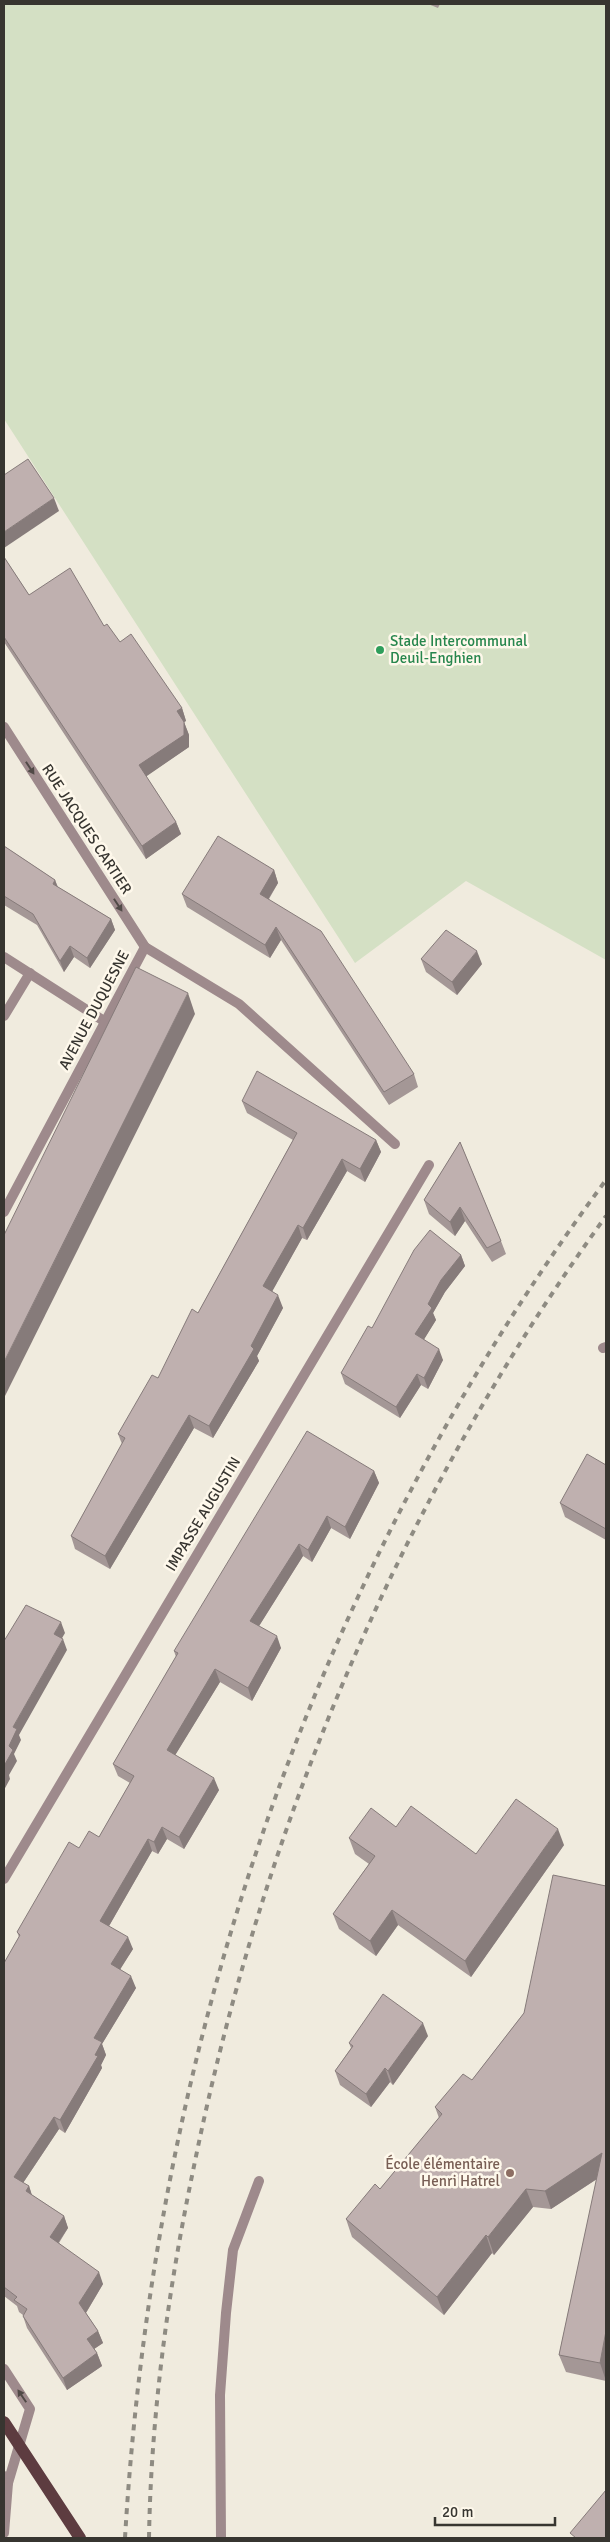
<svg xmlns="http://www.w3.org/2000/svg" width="610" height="2542" font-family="Signika,sans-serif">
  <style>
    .green { fill: #d4e0c4 }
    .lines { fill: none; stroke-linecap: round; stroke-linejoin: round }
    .service { stroke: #9e8a8c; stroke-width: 10 }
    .minor { stroke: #9e8a8c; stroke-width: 10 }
    .rail { stroke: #8e8b82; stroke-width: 4; stroke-dasharray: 6 6; stroke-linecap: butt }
    .primary-bridge { stroke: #5d3c40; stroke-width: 12 }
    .wall { fill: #a49796 }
    .shaded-wall { fill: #867b7a }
    .building { fill: #bfb0af; stroke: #867b7a }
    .oneway { fill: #514a47 }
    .leisure-dot { fill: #2e9e5b; stroke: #fef8eb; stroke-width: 2 }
    .education-dot { fill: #8d6e63; stroke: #fef8eb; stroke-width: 2 }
    .labels { text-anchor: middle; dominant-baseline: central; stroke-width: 5; stroke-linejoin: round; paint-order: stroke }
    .leisure-label { font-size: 15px; fill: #27864d; stroke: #fef8eb; text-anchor: start }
    .street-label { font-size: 15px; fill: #373530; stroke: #fef8eb }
    .education-label { font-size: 15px; fill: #785e54; stroke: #fef8eb; text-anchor: end }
  </style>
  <rect width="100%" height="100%" fill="#f0ebde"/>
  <polygon class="green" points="4,4 606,4 606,960 466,881 355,963 4,419"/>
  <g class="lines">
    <g class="service">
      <polyline points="603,1348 606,1347"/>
      <polyline points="221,2538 220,2395 226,2313 233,2250 259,2181"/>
    </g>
    <g class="minor">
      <polyline points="4,727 145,947"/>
      <polyline points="4,957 104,1021"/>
      <polyline points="4,1016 30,973"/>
      <polyline points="4,1212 145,947 239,1004 395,1144"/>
      <polyline points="4,1879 429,1165"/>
      <polyline points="4,2369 30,2409 8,2483 4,2476"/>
      <polyline points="4,2533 8,2483"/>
    </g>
    <g class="rail">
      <path d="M125 2538C154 2047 312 1576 606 1180"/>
      <path d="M149 2538C151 2415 168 2291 193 2171 262 1827 400 1500 606 1216"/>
    </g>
    <polyline class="primary-bridge" points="4,2422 80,2538"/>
  </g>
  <g class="wall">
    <polygon points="428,4 440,4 438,8"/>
    <polygon points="4,557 29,595 104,626 120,642 182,708 186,721 184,722 189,735 189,747 146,776 176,822 181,834 146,859 4,642"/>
    <polygon points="4,846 55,880 58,887 111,919 115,930 90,968 74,957 64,972 37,925 4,905"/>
    <polygon points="274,870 278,883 269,899 414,1074 418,1087 389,1105 281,940 270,958 187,907 182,894"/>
    <polygon points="421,959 482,964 457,995 426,972"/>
    <polygon points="242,1101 376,1140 381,1152 365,1182 347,1171 307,1240 302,1238 272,1291 283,1308 257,1356 259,1361 213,1438 194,1428 110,1569 75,1549 71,1536 122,1444 118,1434 158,1378 198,1313 293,1140 247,1113"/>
    <polygon points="460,1142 501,1241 506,1254 492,1262 465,1221 455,1236 429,1214 424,1200"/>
    <polygon points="461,1255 465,1266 445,1292 433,1313 436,1320 424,1339 443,1360 428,1389 421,1385 400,1418 345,1384 341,1373 372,1328"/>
    <polygon points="606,1465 606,1540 565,1517 560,1503"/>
    <polygon points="374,1471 379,1483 350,1539 331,1528 312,1562 303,1556 259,1626 281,1648 252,1701 220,1682 175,1755 219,1790 184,1849 167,1839 158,1854 152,1851 109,1926 133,1949 120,1969 136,1988 102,2044 106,2055 101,2065 102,2068 65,2133 59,2129 23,2183 29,2186 32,2195 64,2216 68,2228 59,2243 103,2284 86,2313 98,2331 103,2343 94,2349 97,2353 102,2366 67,2390 27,2328 23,2316 23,2315 19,2312 17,2306 4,2296 4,1963 19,1937 17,1932 79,1848 99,1837 130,1783 118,1776 113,1764 176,1657 174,1651"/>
    <polygon points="396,1827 476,1854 564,1845 471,1977 398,1925 376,1956 339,1929 333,1914 369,1864 355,1854 349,1838"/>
    <polygon points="606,1886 606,2381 566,2372 559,2355 597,2179 551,2209 533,2207 494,2255 492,2253 444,2315 352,2237 346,2219 380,2189 439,2118 435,2107 472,2080 524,2013"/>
    <polygon points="428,2036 393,2085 390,2082 371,2107 340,2085 335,2071 351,2048 349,2043"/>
  </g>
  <g class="shaded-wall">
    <polygon points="54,498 59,511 4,548 4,532"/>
    <polygon points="182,708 186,721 184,722 189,735 189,747 144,778 139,765 177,711"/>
    <polygon points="176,822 181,834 146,859 142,846"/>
    <polygon points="274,870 278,883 264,906 260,894"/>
    <polygon points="55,880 59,891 53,884"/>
    <polygon points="111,919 115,930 90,968 87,958"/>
    <polygon points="276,927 281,940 270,958 265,945"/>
    <polygon points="70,946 74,957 64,972 60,961"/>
    <polygon points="477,951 482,964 457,995 452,982"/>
    <polygon points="188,993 195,1014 4,1398 4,1362"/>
    <polygon points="376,1140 381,1152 365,1182 360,1169"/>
    <polygon points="342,1159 347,1171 307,1240 303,1228"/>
    <polygon points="460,1207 465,1221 455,1236 450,1222"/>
    <polygon points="298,1225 302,1238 268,1299 263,1286"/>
    <polygon points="461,1255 465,1266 445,1292 433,1313 436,1320 420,1346 415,1334 428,1304 441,1280"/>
    <polygon points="278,1295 283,1308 257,1356 259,1361 213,1438 209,1426"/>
    <polygon points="439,1349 443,1360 428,1389 424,1378"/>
    <polygon points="417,1374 421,1385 400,1418 396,1407"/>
    <polygon points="189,1415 194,1428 110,1569 105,1556"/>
    <polygon points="374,1471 379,1483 350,1539 345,1527"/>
    <polygon points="327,1516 331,1528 312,1562 308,1550"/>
    <polygon points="299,1544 303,1556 254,1634 250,1621"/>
    <polygon points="61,1622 65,1633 58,1645 54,1634"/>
    <polygon points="277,1636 281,1648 252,1701 248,1688"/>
    <polygon points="63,1639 67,1650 19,1735 21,1740 14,1754 17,1761 9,1775 10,1779 4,1790 4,1767 13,1727"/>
    <polygon points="215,1669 220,1682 171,1762 167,1750"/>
    <polygon points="214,1778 219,1790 184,1849 179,1837"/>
    <polygon points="162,1827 167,1839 158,1854 154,1842"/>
    <polygon points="558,1829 564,1845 471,1977 465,1961"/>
    <polygon points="148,1839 152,1851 105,1933 100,1921"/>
    <polygon points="392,1910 398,1925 376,1956 370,1941"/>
    <polygon points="128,1937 133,1949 116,1976 111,1964"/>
    <polygon points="131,1976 136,1988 102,2044 106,2055 101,2065 102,2068 65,2133 60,2120 94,2038"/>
    <polygon points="423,2023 428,2036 393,2085 388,2071"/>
    <polygon points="385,2068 390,2082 371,2107 366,2094"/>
    <polygon points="54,2117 59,2129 19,2189 14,2177"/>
    <polygon points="602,2153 606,2173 551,2209 545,2191"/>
    <polygon points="29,2186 33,2199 26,2191"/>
    <polygon points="526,2189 533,2207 494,2255 488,2237"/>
    <polygon points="64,2216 68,2228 54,2249 50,2237"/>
    <polygon points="486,2235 492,2253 444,2315 437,2297"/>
    <polygon points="99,2272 103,2284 84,2316 79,2303"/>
    <polygon points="98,2331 103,2343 91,2351 87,2339"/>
    <polygon points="606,2331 606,2381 600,2363"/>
    <polygon points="97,2353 102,2366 67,2390 63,2378"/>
  </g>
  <g class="building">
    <polygon points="28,459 54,498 4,532 4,475"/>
    <polygon points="4,557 29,595 70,568 104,626 107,624 120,642 131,634 182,708 177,711 184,722 184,735 139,765 176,822 142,846 4,637"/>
    <polygon points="218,836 274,870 260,894 321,931 414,1074 384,1092 276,927 265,945 182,894"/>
    <polygon points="4,846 55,880 53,884 111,919 87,958 70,946 60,961 33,914 4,896"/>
    <polygon points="446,930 477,951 452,982 421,959"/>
    <polygon points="136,967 188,993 4,1362 4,1235"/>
    <polygon points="257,1071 376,1140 360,1169 342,1159 303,1228 298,1225 263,1286 278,1295 251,1346 254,1349 209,1426 189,1415 105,1556 71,1536 125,1438 118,1434 152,1375 158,1378 192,1309 198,1313 297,1133 242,1101"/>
    <polygon points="460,1142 501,1241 487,1248 460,1207 450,1222 424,1200"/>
    <polygon points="430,1230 461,1255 441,1280 428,1304 432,1308 415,1334 439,1349 424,1378 417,1374 396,1407 341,1373 368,1326 372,1328 414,1250"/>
    <polygon points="307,1431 374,1471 345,1527 327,1516 308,1550 299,1544 250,1621 277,1636 248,1688 215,1669 167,1750 214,1778 179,1837 162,1827 154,1842 148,1839 100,1921 128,1937 111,1964 131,1976 94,2038 102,2042 95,2055 98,2056 60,2120 54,2117 14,2177 29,2186 26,2191 64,2216 50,2237 99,2272 79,2303 98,2331 87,2339 97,2353 63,2378 23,2316 27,2309 14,2300 17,2297 4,2287 4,1963 20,1935 17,1932 69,1842 79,1848 89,1831 99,1837 134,1776 113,1764 178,1653 174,1651"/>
    <polygon points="587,1454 606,1465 606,1529 560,1503"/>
    <polygon points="26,1605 61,1622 54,1634 63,1639 13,1727 17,1729 9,1746 13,1750 4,1766 4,1641"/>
    <polygon points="516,1799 558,1829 465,1961 392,1910 370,1941 333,1914 375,1856 349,1838 371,1808 396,1827 411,1806 476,1854"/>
    <polygon points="553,1875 606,1886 606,2331 600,2363 559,2355 602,2153 545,2191 526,2189 488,2237 486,2235 437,2297 346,2219 375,2184 380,2189 442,2114 435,2107 463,2074 472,2080 524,2013"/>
    <polygon points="383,1994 423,2023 388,2071 385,2068 366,2094 335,2071 353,2046 349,2043"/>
    <polygon points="606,2490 606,2538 576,2538 570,2533"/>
  </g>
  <defs><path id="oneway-solid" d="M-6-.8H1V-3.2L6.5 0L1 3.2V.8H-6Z" transform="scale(1.25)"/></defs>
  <g class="oneway">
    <use href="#oneway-solid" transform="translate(30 768) rotate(57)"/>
    <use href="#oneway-solid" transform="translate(118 905) rotate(57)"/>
    <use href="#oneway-solid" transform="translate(22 2396) rotate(-124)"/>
  </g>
  <circle class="leisure-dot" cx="380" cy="650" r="5"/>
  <circle class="education-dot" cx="510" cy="2173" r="5"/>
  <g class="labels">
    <g class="leisure-label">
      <text x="390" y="641">Stade Intercommunal<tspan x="390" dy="17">Deuil-Enghien</tspan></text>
    </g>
    <g class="street-label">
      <text transform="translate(87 829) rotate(57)">RUE JACQUES CARTIER</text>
      <text transform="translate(94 1010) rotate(-62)">AVENUE DUQUESNE</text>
      <text transform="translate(203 1514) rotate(-59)">IMPASSE AUGUSTIN</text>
    </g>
    <g class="education-label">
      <text x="500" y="2164">École élémentaire<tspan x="500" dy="17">Henri Hatrel</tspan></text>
    </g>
  </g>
  <rect width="610" height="2542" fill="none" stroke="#373530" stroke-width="10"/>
  <path d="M435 2517v8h120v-8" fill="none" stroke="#373530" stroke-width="2.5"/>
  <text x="442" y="2517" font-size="15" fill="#373530" stroke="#fef8eb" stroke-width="4" paint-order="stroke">20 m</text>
</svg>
